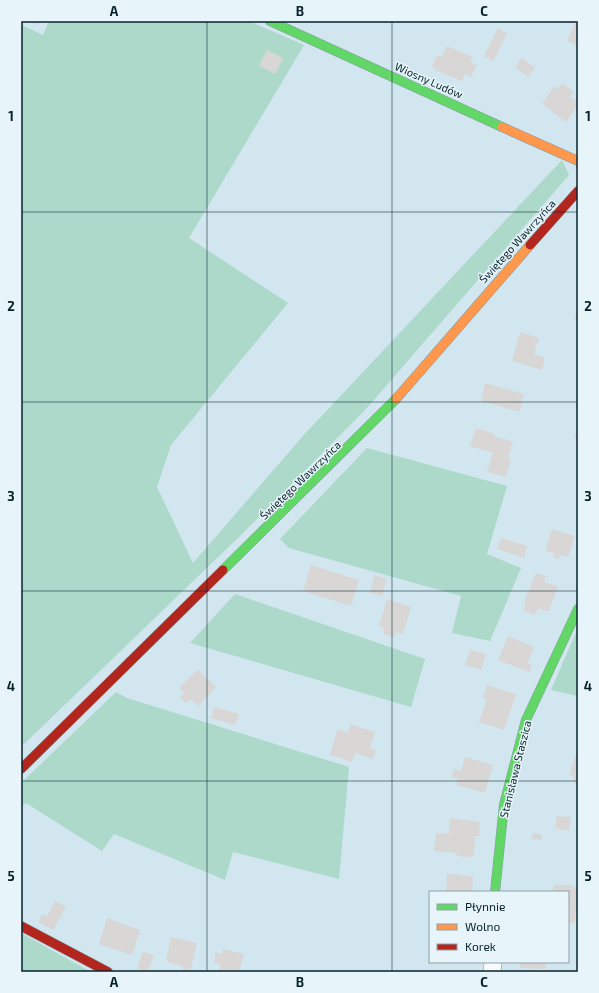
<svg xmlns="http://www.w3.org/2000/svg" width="599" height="993" font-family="'Exo 2',sans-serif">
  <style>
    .green { fill: #add9ca }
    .building { fill: #d9d7d6 }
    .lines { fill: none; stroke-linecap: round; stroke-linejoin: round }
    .street-casing { stroke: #839aa2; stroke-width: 18 }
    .fast-casing { stroke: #839aa2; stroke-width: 10 }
    .slow-casing { stroke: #839aa2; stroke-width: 10 }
    .jam-casing { stroke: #839aa2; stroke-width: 10 }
    .street { stroke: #f8fbfc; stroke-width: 17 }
    .fast { stroke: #63d668; stroke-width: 9 }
    .slow { stroke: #ff974d; stroke-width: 9 }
    .jam { stroke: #b3261e; stroke-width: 9 }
    .grid { fill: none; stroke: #06232b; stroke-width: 1; stroke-opacity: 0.55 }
    .labels { text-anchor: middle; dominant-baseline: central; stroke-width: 3; stroke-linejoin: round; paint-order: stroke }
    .street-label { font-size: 11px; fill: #06232b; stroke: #e7f4f9 }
    .neatline { fill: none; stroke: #06232b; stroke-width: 1.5 }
    .grid-label { font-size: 13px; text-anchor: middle; font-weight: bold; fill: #06232b }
  </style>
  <rect width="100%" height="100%" fill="#d1e6ee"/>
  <g class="green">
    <polygon points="49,21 249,21 304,45 189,238 288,303 171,445 157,487 193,563 302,437 562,160 569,175 366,409 242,534 21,747 21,25 43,35"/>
    <polygon points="367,448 507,486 487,554 521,568 490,641 452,633 461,596 289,548 280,539"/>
    <polygon points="235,594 425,659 411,707 190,643"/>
    <polygon points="578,628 578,696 551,690"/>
    <polygon points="116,692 127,698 349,767 339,879 233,852 225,880 114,834 102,851 26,803 21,807 21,783"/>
    <polygon points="21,933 91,972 21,972"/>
  </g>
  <g class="building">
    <polygon points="28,21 40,21 38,25"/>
    <polygon points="575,22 578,23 578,46 567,41"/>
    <polygon points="498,28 507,33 493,61 484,56"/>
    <polygon points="447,46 473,57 470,62 477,65 471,77 465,74 462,81 437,71 432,66 437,56 443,55"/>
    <polygon points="267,50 283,58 275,74 259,66"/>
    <polygon points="522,58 535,68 528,77 515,67"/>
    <polygon points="562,83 574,92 570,97 578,102 578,105 566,122 542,104 554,86 558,89"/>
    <polygon points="578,308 578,322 574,321"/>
    <polygon points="520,332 539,338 534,354 545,357 542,370 512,361"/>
    <polygon points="485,383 524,394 520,412 481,401"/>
    <polygon points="578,427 578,437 574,436"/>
    <polygon points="476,428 495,434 494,436 513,442 508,459 511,460 506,477 487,472 493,453 470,446"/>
    <polygon points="552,529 575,536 568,557 560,555 558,559 553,557 554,553 545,551"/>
    <polygon points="501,538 527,546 524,558 497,549"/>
    <polygon points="311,565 359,580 351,606 303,591"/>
    <polygon points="536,573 546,576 544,582 558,587 548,612 538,608 535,615 523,610 526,603 524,602"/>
    <polygon points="375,575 387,579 382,596 370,593"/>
    <polygon points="387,599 411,607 403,634 396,632 395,637 383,634 384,628 379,626"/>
    <polygon points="508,636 534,647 527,664 532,665 529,672 498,660"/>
    <polygon points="470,650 486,654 481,670 465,665"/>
    <polygon points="198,669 216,687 198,706 191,699 186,703 180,698 184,693 179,688"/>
    <polygon points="487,685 516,694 504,730 479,722 487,699 483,698"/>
    <polygon points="214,707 239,714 235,725 211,718"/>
    <polygon points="350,724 375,732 370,749 376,750 373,759 355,753 352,762 330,755 338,729 348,732"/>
    <polygon points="578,749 578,784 573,782 574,777 569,775"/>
    <polygon points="465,757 493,765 485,793 456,785 458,779 452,777 454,769 461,771"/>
    <polygon points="557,816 571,817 569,831 555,828"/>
    <polygon points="450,818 480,822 479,836 475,836 474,857 456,856 457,853 434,851 436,833 449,834"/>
    <polygon points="533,833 542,835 542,840 531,839"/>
    <polygon points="447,874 473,876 472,892 446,892"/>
    <polygon points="555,885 571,885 572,887 578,887 578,907 576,906 575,923 568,923 568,892 553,892 553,887"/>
    <polygon points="55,901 66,907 53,930 38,922 43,914 47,916"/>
    <polygon points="107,918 140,930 132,955 99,944"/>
    <polygon points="171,937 197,943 190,972 182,972 183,966 166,961"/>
    <polygon points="223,949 244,954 239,972 219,970 220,964 214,963 216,952 222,954"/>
    <polygon points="143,952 154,955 148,972 137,969"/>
    <polygon points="520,962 546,962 546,969 520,968"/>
  </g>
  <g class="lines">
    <g class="street-casing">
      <polyline id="street" points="492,972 493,962"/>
    </g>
    <g class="fast-casing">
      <g id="fast">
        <polyline points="270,21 502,127"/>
        <polyline points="223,570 396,399"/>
        <polyline points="495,892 504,805 526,720 578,609"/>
      </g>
    </g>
    <g class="slow-casing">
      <g id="slow">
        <polyline points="502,127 578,161"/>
        <polyline points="396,399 530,245"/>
      </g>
    </g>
    <g class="jam-casing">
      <g id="jam">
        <polyline points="530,245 578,191"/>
        <polyline points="21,769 223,570"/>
        <polyline points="21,926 108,972"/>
      </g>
    </g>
    <use href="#street" class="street"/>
    <use href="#fast" class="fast"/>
    <use href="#slow" class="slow"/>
    <use href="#jam" class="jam"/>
  </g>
  <path class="grid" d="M207 21V972M392 21V972M21 212H578M21 402H578M21 591H578M21 781H578"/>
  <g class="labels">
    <g class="street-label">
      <text transform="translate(429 80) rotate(24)">Wiosny Ludów</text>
      <text transform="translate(517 241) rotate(-48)">Świętego Wawrzyńca</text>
      <text transform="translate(300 480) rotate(-44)">Świętego Wawrzyńca</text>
      <text transform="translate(515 769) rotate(-76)">Stanisława Staszica</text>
    </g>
  </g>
  <rect width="599" height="993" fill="none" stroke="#e7f4f9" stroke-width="44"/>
  <rect x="429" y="891" width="140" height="72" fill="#e7f4f9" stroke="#8da0a7"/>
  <rect x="437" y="904" width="20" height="6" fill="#63d668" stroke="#8da0a7"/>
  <text x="465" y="911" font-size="12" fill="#06232b">Płynnie</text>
  <rect x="437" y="924" width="20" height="6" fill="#ff974d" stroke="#8da0a7"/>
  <text x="465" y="931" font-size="12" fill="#06232b">Wolno</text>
  <rect x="437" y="944" width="20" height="6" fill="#b3261e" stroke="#8da0a7"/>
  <text x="465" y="951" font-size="12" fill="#06232b">Korek</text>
  <rect x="22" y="22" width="555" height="949" class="neatline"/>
  <g class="grid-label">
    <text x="114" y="16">A</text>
    <text x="300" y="16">B</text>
    <text x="484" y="16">C</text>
    <text x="11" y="121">1</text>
    <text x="588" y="121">1</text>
    <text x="11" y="311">2</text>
    <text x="588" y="311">2</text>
    <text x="11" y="501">3</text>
    <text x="588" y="501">3</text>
    <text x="11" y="691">4</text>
    <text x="588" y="691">4</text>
    <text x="11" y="881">5</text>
    <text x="588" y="881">5</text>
    <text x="114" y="987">A</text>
    <text x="300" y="987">B</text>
    <text x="484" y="987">C</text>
  </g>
</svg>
